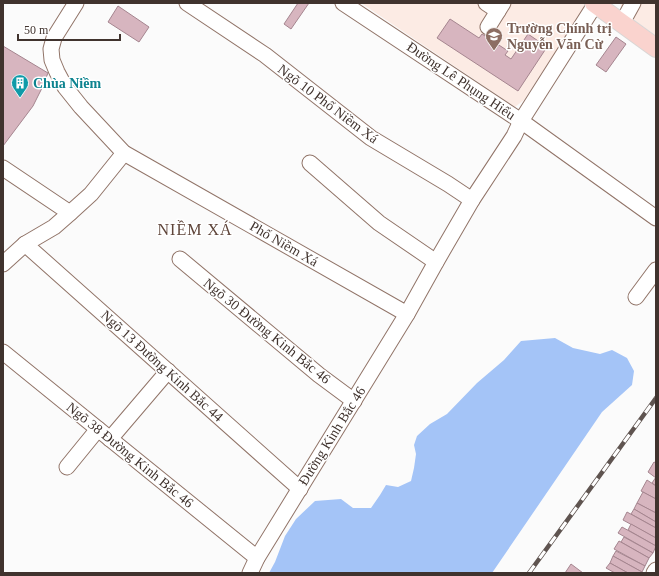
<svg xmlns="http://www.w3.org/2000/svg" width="659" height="576" font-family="'Times New Roman',serif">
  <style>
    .built { fill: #fcebe4 }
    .water { fill: #a4c4f7 }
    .building { fill: #d7b5bf; stroke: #a5858f }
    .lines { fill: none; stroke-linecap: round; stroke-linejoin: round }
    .minor-casing { stroke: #917468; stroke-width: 17 }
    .major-casing { stroke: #d9d6d5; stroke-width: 20 }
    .minor { stroke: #fff; stroke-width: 15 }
    .major { stroke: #fad3ce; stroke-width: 18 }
    .rail-casing { stroke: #5f5450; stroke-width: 4.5 }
    .rail { stroke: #fff; stroke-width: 3; stroke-dasharray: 9; stroke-linecap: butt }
    .labels { text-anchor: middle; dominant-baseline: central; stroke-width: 3; stroke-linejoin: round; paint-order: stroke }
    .education-label { font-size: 14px; font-weight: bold; fill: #785e54; stroke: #fff; text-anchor: start }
    .street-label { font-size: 14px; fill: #40332e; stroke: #fff }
    .culture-label { font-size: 14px; font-weight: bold; fill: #0d838f; stroke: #fff; text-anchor: start }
    .quarter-label { font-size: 16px; letter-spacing: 1px; fill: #5f453a; stroke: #fff }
  </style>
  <rect width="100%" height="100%" fill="#fbfbfb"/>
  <g class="built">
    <polygon points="361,3 588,3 524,100 515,107"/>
    <polygon points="620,3 656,3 656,33 655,35 623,12"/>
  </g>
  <polygon class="water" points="555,338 573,348 600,354 612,350 627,358 634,371 632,385 602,412 492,573 269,573 275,562 285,536 296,519 315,501 341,499 353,508 371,508 380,495 386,485 398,487 411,481 414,468 416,454 414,445 417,436 430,424 447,414 477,383 504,360 521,341"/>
  <g class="building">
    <polygon points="298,3 309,3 291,29 284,24"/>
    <polygon points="118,6 149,27 139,42 108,22"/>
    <polygon points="450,19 479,38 482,34 508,51 505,55 511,59 528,34 547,47 518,91 437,38"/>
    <polygon points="616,37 626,44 606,72 596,65"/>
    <polygon points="3,46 48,73 41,90 33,106 3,146"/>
    <polygon points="654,462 656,463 656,478 648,472"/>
    <polygon points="656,477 656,486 652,483"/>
    <polygon points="647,480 656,486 656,499 641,491"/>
    <polygon points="643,492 656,499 656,513 637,503"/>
    <polygon points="637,503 656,513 656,522 634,509"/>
    <polygon points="634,509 656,522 656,528 631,514"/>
    <polygon points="627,512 656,528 656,538 623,520"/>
    <polygon points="631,524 656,538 656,546 628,530"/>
    <polygon points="622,527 656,546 653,553 618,533"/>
    <polygon points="624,537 653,553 649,558 621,542"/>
    <polygon points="619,541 649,558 645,566 614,549"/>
    <polygon points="616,551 645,566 642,572 613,556"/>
    <polygon points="613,556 642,572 641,573 628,573 610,563"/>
    <polygon points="610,563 628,573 615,573 606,568"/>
    <polygon points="571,564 583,573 565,573"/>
  </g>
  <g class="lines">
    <g class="minor-casing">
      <g id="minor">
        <polyline points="76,3 54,38 51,49 52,60 57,72 65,87 81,107 124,153 407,314 436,262 472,200 514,136 521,121 596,3"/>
        <polyline points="187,3 265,55 371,138 448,184 472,200"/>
        <polyline points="343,3 521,121 656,218"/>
        <polyline points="486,3 498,11 503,3"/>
        <polyline points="622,23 633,3"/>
        <polyline points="488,27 498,11"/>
        <polyline points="310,163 379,223 436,262"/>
        <polyline points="3,168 70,213"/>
        <polyline points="25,244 300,489"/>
        <polyline points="180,259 319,375 354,401"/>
        <polyline points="3,264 25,244 54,227 70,213 91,194 124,153"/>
        <polyline points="636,297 656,270"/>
        <polyline points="3,352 257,558"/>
        <polyline points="110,439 168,371"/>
        <polyline points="67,467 98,429"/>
        <polyline points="250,573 257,558 407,314"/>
        <polyline points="654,573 656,570"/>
      </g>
    </g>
    <g class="major-casing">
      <polyline id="major" points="594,3 656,48"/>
    </g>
    <use href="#minor" class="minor"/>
    <use href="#major" class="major"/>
    <g class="rail-casing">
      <polyline id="rail" points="529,573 656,398"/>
    </g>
    <use href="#rail" class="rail"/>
  </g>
  <defs>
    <g id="university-pin" transform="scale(0.9)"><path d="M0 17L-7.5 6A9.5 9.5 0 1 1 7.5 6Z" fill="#8d6e63" stroke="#fff"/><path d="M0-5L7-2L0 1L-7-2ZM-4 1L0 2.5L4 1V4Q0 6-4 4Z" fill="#fff"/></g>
    <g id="building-pin" transform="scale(0.9)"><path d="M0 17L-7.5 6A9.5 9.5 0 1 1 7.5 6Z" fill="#0f9aa8" stroke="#fff"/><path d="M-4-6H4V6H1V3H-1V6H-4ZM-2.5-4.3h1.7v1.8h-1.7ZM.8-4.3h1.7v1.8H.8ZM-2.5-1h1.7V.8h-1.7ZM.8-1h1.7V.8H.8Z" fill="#fff"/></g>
  </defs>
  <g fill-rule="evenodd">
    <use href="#university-pin" x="494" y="36"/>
    <use href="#building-pin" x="20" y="83"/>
  </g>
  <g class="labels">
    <g class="education-label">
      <text x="507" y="28">Trường Chính trị<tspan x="507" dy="16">Nguyễn Văn Cừ</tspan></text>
    </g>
    <g class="street-label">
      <text transform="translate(461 81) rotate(34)">Đường Lê Phụng Hiểu</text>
      <text transform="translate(328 104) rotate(37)">Ngõ 10 Phố Niềm Xá</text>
      <text transform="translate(284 244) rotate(30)">Phố Niềm Xá</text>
      <text transform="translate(267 331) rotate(39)">Ngõ 30 Đường Kinh Bắc 46</text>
      <text transform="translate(162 366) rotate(42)">Ngõ 13 Đường Kinh Bắc 44</text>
      <text transform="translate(332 436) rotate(-58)">Đường Kinh Bắc 46</text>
      <text transform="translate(130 455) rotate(39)">Ngõ 38 Đường Kinh Bắc 46</text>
    </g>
    <g class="culture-label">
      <text x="33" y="83">Chùa Niềm</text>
    </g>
    <g class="quarter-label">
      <text x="195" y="229">NIỀM XÁ</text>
    </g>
  </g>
  <rect width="659" height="576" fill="none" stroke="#40332e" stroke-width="8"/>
  <path d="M18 34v6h102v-6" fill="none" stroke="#40332e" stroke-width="2"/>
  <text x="24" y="34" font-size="12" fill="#40332e" stroke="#ffffff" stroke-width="3" paint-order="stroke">50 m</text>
</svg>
